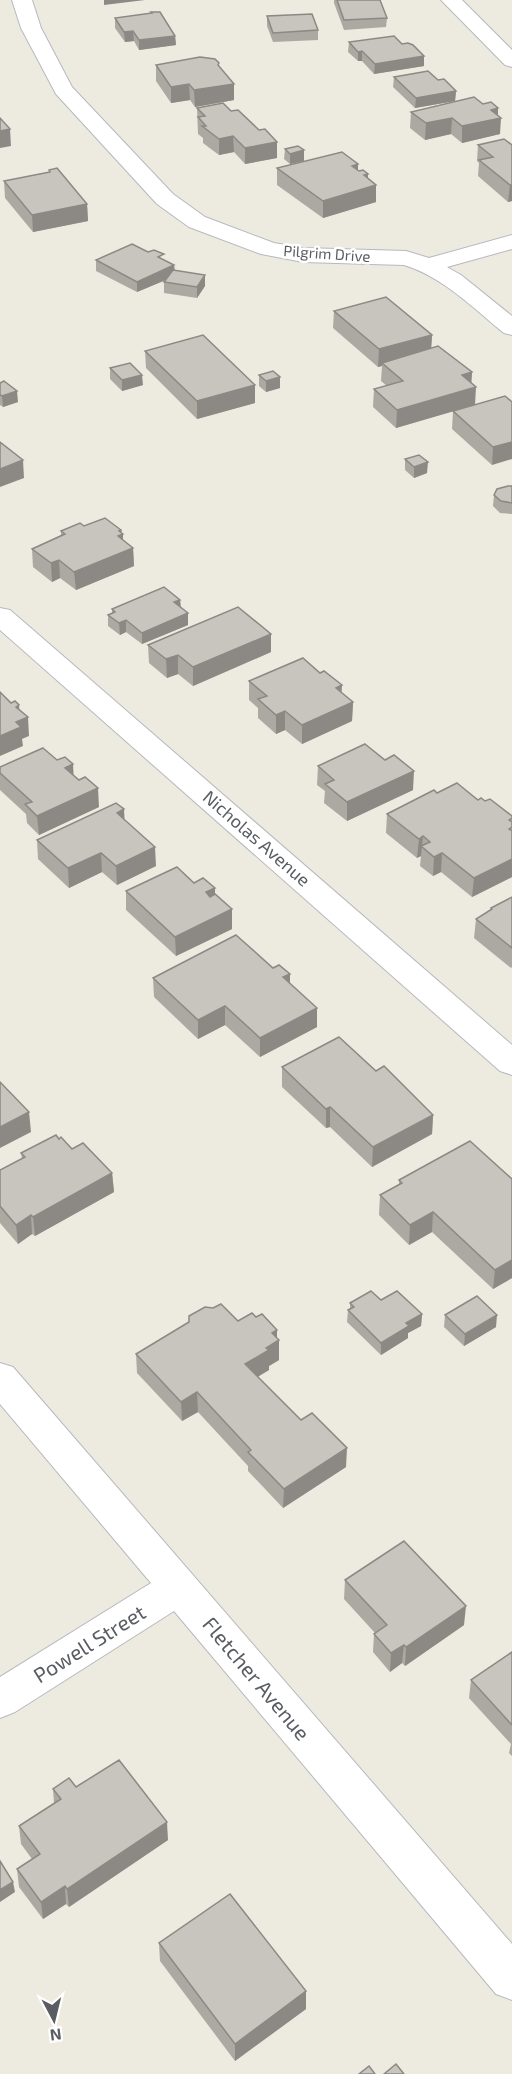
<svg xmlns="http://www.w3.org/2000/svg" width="512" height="2074" font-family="'Exo 2',sans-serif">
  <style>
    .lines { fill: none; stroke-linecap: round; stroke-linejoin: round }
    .minor-casing { stroke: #b6b9be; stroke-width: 2 }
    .minor { fill: #fff; fill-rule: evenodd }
    .wall { fill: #aca9a3 }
    .shaded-wall { fill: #8c8985 }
    .building { fill: #c8c4be; stroke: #8c8985; stroke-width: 1.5 }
    .labels { text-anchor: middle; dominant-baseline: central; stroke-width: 5; stroke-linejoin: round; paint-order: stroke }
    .far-street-label { font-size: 15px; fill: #595d62; stroke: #fff }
    .street-label { font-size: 18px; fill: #595d62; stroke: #fff }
    .near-street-label { font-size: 21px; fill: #595d62; stroke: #fff }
  </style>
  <rect width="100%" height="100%" fill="#edeae0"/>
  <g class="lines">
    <g class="minor-casing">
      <g id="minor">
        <path d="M12 0H32L41 28 72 87 173 194 205 217 274 243 303 248 406 251 429 258 512 235V249L447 267 461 275 512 316V335L504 333C473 308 443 277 404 265L303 262 261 254 189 227 157 204 56 94 21 28Z"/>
        <polygon points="441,0 462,0 512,50 512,67 505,65"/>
        <polygon points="0,608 10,610 512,1045 512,1075 500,1071 0,630"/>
        <polygon points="0,1363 13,1367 512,1944 512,2000 496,1994 174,1611 15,1712 0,1718 0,1677 151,1583 0,1404"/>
      </g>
    </g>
    <use href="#minor" class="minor"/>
  </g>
  <g class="wall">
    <polygon points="334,0 380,0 387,18 386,27 344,30 334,3"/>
    <polygon points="151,12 175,36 176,45 139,50 134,41 125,42 115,28 115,18 151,13"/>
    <polygon points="267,16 318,30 318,40 273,42 267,26"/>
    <polygon points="349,42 402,44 424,56 424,66 374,74 362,61 358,61 348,52"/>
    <polygon points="156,65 219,67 234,100 195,107 190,100 171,103 156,81"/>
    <polygon points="394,77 438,80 456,91 455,101 415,108 393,87"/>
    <polygon points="483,104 498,115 500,134 462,143 451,134 425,140 410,128 411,112"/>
    <polygon points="197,108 277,158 245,164 234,152 219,155 203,143 203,138 198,134"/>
    <polygon points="478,145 512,145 512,201 508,202 478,176 479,163 477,161"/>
    <polygon points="285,149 304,150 304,161 290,164 284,159"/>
    <polygon points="277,168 358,171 368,174 368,178 376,185 376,202 323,218 277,185"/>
    <polygon points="49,170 87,204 88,221 33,232 5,198 4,181 49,172"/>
    <polygon points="96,260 164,260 174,265 175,271 205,275 205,286 197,298 164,293 164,282 166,280 137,292 96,271"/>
    <polygon points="334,311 432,335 431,348 472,372 471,383 475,405 505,396 492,465 452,429 453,411 396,428 373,407 374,389 387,386 381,381 382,366 378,367 333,328"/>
    <polygon points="145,351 255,403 197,419 146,368"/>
    <polygon points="110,368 143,385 122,391 110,379"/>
    <polygon points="259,375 280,388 266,392 259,386"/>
    <polygon points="0,383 18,402 3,407 0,405"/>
    <polygon points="405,459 427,473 414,478 405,470"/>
    <polygon points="512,486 512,514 500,513 493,506 494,495"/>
    <polygon points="84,526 121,530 123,540 133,548 134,566 76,590 60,578 52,582 33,567 32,549 61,535 61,531"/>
    <polygon points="180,600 181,608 188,625 142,644 126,632 120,635 108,626 108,615 112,613 112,609"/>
    <polygon points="148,645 271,652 193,686 178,674 167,678 149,663"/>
    <polygon points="249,681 341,693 353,702 352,721 302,744 285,730 276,734 258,718 258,708 249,700"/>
    <polygon points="318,766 413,790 347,821 324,803 325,791 317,785"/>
    <polygon points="0,767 74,776 99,807 39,835 27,823 26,814 0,790"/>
    <polygon points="437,793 478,800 512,816 512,877 472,897 441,872 433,876 420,866 421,856 417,858 386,833 387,814"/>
    <polygon points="125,821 156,866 117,885 102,872 69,888 38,859 37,840"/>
    <polygon points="194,883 215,888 215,894 232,929 176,956 126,910 126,891"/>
    <polygon points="512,897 512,967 511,968 474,938 476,919 490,910 491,908"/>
    <polygon points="273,968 290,974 290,983 317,1027 260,1057 225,1025 198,1039 154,997 153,978"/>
    <polygon points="282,1067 376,1071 433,1115 432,1134 372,1167 330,1127 326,1128 282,1087"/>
    <polygon points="59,1139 72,1149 112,1173 114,1192 35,1236 32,1234 18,1244 0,1223 0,1170 22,1159 21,1153"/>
    <polygon points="512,1179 512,1278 493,1289 432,1232 409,1245 379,1215 380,1195 399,1185 399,1180"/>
    <polygon points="381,1300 422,1314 421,1326 408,1333 408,1338 381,1355 347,1322 348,1310 350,1309 350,1303"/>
    <polygon points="445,1315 496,1327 464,1346 444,1327"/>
    <polygon points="238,1321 277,1338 279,1340 279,1360 269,1366 269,1370 257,1376 346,1467 283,1508 248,1471 248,1466 198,1412 182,1421 137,1373 136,1354"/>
    <polygon points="345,1580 464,1625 405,1666 402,1663 390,1672 373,1652 374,1634 375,1633 344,1599"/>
    <polygon points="512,1652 512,1756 509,1753 511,1744 469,1698 471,1680"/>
    <polygon points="76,1787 168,1840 69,1907 66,1904 43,1919 19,1887 17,1869 32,1859 21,1844 19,1826 54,1803 53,1789"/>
    <polygon points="159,1943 306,1991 306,2009 235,2061 160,1961"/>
  </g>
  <g class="shaded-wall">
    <polygon points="104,0 145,0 104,5"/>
    <polygon points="133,31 134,41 125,42 124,32"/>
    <polygon points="175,36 176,45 139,50 139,40"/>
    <polygon points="362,51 362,61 358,61 358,52"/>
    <polygon points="424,56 424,66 374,74 375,64"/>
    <polygon points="189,84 190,100 171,103 171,87"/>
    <polygon points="234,84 234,100 195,107 194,90"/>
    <polygon points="456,91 455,101 415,108 416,98"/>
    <polygon points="498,108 498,119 501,118 500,134 462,143 462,126 491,110"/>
    <polygon points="452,118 451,134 425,140 426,123"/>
    <polygon points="10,129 11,146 0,148 0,131"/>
    <polygon points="233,136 234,152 219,155 219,139"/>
    <polygon points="277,142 277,158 245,164 245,148"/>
    <polygon points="304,150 304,161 290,164 290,154"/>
    <polygon points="358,164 358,181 352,166"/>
    <polygon points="368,174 367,188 376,185 376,202 323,218 323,201 364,175"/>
    <polygon points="510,185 512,185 512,201 508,202"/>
    <polygon points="87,204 88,221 33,232 32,215"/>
    <polygon points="174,265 175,276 137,292 137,282"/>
    <polygon points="205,275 205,286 197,298 197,287"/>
    <polygon points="432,335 431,352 382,363 382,366 378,367 379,349"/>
    <polygon points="472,372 471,389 476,387 475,405 396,428 397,410 462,375"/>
    <polygon points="142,375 143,385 122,391 122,380"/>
    <polygon points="280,377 280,388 266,392 266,381"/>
    <polygon points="255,385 255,403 197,419 197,401"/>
    <polygon points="17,391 18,402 3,407 2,396"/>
    <polygon points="512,442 512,459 492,465 493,447"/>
    <polygon points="23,460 24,478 0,487 0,469"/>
    <polygon points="428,462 427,473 414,478 414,467"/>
    <polygon points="121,530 122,534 123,534 123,552 133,548 134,566 76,590 74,572 118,536 119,531"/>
    <polygon points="59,560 60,578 52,582 51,563"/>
    <polygon points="180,600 181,611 174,602"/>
    <polygon points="188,613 188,625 142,644 142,633"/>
    <polygon points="126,620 126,632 120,635 119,623"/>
    <polygon points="271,634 271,652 193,686 193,667"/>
    <polygon points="178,655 178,674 167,678 166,659"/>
    <polygon points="342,685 341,704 336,688"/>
    <polygon points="353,702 352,721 302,744 302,725"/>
    <polygon points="19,705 20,720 28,717 29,736 22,739 23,746 0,756 0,736 16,707"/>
    <polygon points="285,711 285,730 276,734 276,715"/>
    <polygon points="73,764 74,783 65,768"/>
    <polygon points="414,771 413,790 347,821 347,802"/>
    <polygon points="98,788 99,807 39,835 37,816"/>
    <polygon points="124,809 125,829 117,813"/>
    <polygon points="423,836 421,856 417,858 419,839"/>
    <polygon points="155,847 156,866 117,885 116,866"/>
    <polygon points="101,853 102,872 69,888 68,868"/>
    <polygon points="442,853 441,872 433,876 434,857"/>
    <polygon points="512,859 512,877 472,897 474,878"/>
    <polygon points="215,888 215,908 206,892"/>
    <polygon points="232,909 232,929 176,956 175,937"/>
    <polygon points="290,974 290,994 283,977"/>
    <polygon points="225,1006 225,1025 198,1039 198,1020"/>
    <polygon points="317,1008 317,1027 260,1057 260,1038"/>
    <polygon points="330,1107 330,1127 326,1128 326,1109"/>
    <polygon points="29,1112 31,1132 0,1148 0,1127"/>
    <polygon points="433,1115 432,1134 372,1167 373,1147"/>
    <polygon points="112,1173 114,1192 35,1236 33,1217"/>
    <polygon points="433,1212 432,1232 409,1245 410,1225"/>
    <polygon points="31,1215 32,1234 18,1244 16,1225"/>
    <polygon points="512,1260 512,1278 493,1289 495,1270"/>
    <polygon points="422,1314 421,1326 408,1333 408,1338 381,1355 381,1343 406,1323"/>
    <polygon points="497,1315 496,1327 464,1346 465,1334"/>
    <polygon points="277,1330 277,1342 279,1340 279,1360 269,1366 269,1370 246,1384 245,1364 266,1348 272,1333"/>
    <polygon points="197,1392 198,1412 182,1421 181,1402"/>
    <polygon points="347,1448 346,1467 283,1508 284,1489"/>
    <polygon points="466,1606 464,1625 405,1666 406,1647"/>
    <polygon points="404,1645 402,1663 390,1672 391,1653"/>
    <polygon points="167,1822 168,1840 69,1907 67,1889"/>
    <polygon points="13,1882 15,1892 0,1902 0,1890"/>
    <polygon points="65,1886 66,1904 43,1919 41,1902"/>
    <polygon points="306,1991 306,2009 235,2061 235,2044"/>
  </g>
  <g class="building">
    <polygon points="337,0 380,0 387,18 344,20"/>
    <polygon points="151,12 160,12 175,36 139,40 133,31 124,32 115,18 152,13"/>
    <polygon points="312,14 318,30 273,33 267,16"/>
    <polygon points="394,36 402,44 408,43 413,45 424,56 375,64 362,51 358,52 349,42"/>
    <polygon points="200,57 215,59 219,63 218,65 234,84 194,90 189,84 171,87 156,65"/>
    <polygon points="428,71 438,80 444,79 456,91 416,98 394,77"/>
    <polygon points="474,97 483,104 491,102 498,108 491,110 501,118 462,126 452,118 426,123 411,112"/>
    <polygon points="223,103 231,111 238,110 259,130 265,129 277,142 245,148 233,136 219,139 202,126 206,126 198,117 205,116 197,108"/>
    <polygon points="0,118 10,129 0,131"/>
    <polygon points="504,139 512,145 512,185 510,185 479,160 493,157 478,145"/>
    <polygon points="298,146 304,150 290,154 285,149"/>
    <polygon points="342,152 358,164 352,166 359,171 363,170 368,174 364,175 376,185 323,201 277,168"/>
    <polygon points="57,168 87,204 32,215 4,181 50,172 49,170"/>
    <polygon points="132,244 148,252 154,250 164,254 158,257 174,265 137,282 96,260"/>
    <polygon points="173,270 205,275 197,287 164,282"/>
    <polygon points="386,297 432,335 379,349 334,311"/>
    <polygon points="203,335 255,385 197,401 145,351"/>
    <polygon points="438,346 472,372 462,375 476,387 397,410 374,389 403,381 382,363"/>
    <polygon points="130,363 142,375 122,380 110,368"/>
    <polygon points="273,371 280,377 266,381 259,375"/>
    <polygon points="4,381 17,391 2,396 0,395 0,383"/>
    <polygon points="505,396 512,402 512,442 493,447 453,411"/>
    <polygon points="0,442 23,460 0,469"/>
    <polygon points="419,455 428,462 414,467 405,459"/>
    <polygon points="508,486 512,486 512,503 501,501 494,495 497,489"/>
    <polygon points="105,518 121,530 119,531 123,534 118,536 133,548 74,572 59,560 51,563 32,549 65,534 61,531 80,523 84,526"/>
    <polygon points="164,587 180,600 174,602 188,613 142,633 126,620 119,623 108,615 115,612 112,609"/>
    <polygon points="238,607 271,634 193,667 178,655 166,659 148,645"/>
    <polygon points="303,658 320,673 324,671 342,685 336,688 353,702 302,725 285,711 276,715 258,699 267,696 249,681"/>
    <polygon points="0,692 11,703 15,701 19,705 16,707 28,717 16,722 21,727 0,736"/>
    <polygon points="365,744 385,760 394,755 414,771 347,802 325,784 334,780 318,766"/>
    <polygon points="43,748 57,760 65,757 73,764 65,768 79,780 85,777 98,788 37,816 25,804 32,802 0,773 0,767"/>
    <polygon points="457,783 478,800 481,798 485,801 490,799 512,816 512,818 509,820 512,822 512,827 509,829 512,831 512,859 474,878 442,853 434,857 421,846 430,842 423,836 419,839 387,814 434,790 437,793"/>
    <polygon points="116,803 124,809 117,813 155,847 116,866 101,853 68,868 37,840"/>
    <polygon points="177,867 194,883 203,878 215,888 206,892 210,897 215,894 232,909 175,937 126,891"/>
    <polygon points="512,897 512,948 476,919 492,909 491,908"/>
    <polygon points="236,935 273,968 279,965 290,974 283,977 317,1008 260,1038 225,1006 198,1020 153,978"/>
    <polygon points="339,1037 376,1071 384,1066 433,1115 373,1147 330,1107 326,1109 282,1067"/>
    <polygon points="0,1082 29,1112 0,1127"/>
    <polygon points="56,1135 59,1139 61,1137 72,1149 83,1143 112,1173 33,1217 31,1215 16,1225 0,1206 0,1170 25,1157 21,1153"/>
    <polygon points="470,1141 512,1179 512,1260 495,1270 433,1212 410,1225 380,1195 402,1183 399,1180"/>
    <polygon points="371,1291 381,1300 397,1291 422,1314 406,1323 409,1326 381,1343 348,1310 354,1307 350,1303"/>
    <polygon points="477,1296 497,1315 465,1334 445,1315"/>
    <polygon points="221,1304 238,1321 252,1313 256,1317 262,1314 277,1330 272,1333 279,1340 266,1348 269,1350 245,1364 301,1420 312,1413 347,1448 284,1489 248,1452 251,1450 197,1392 181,1402 136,1354 189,1322 189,1316 205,1307 213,1308"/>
    <polygon points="404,1541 466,1606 406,1647 404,1645 391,1653 374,1634 387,1625 345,1580"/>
    <polygon points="512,1652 512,1725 471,1680"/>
    <polygon points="119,1760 167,1822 67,1889 65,1886 41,1902 17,1869 40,1854 19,1826 61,1799 53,1789 69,1778 76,1787"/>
    <polygon points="0,1861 13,1882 0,1890"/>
    <polygon points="230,1894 306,1991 235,2044 159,1943"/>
    <polygon points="396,2064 404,2074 384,2074"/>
    <polygon points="369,2066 375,2074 359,2074"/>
  </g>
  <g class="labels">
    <g class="far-street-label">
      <text transform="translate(327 253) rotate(4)">Pilgrim Drive</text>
    </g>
    <g class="street-label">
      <text transform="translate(257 838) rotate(41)">Nicholas Avenue</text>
    </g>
    <g class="near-street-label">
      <text transform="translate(89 1643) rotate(-32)">Powell Street</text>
      <text transform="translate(257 1678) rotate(50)">Fletcher Avenue</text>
    </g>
  </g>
  <g transform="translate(54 2020) rotate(173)" stroke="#ffffff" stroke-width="4.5" paint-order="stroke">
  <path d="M0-4.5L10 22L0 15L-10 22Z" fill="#595d62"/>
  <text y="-9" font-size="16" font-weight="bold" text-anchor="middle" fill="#595d62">N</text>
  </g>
</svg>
